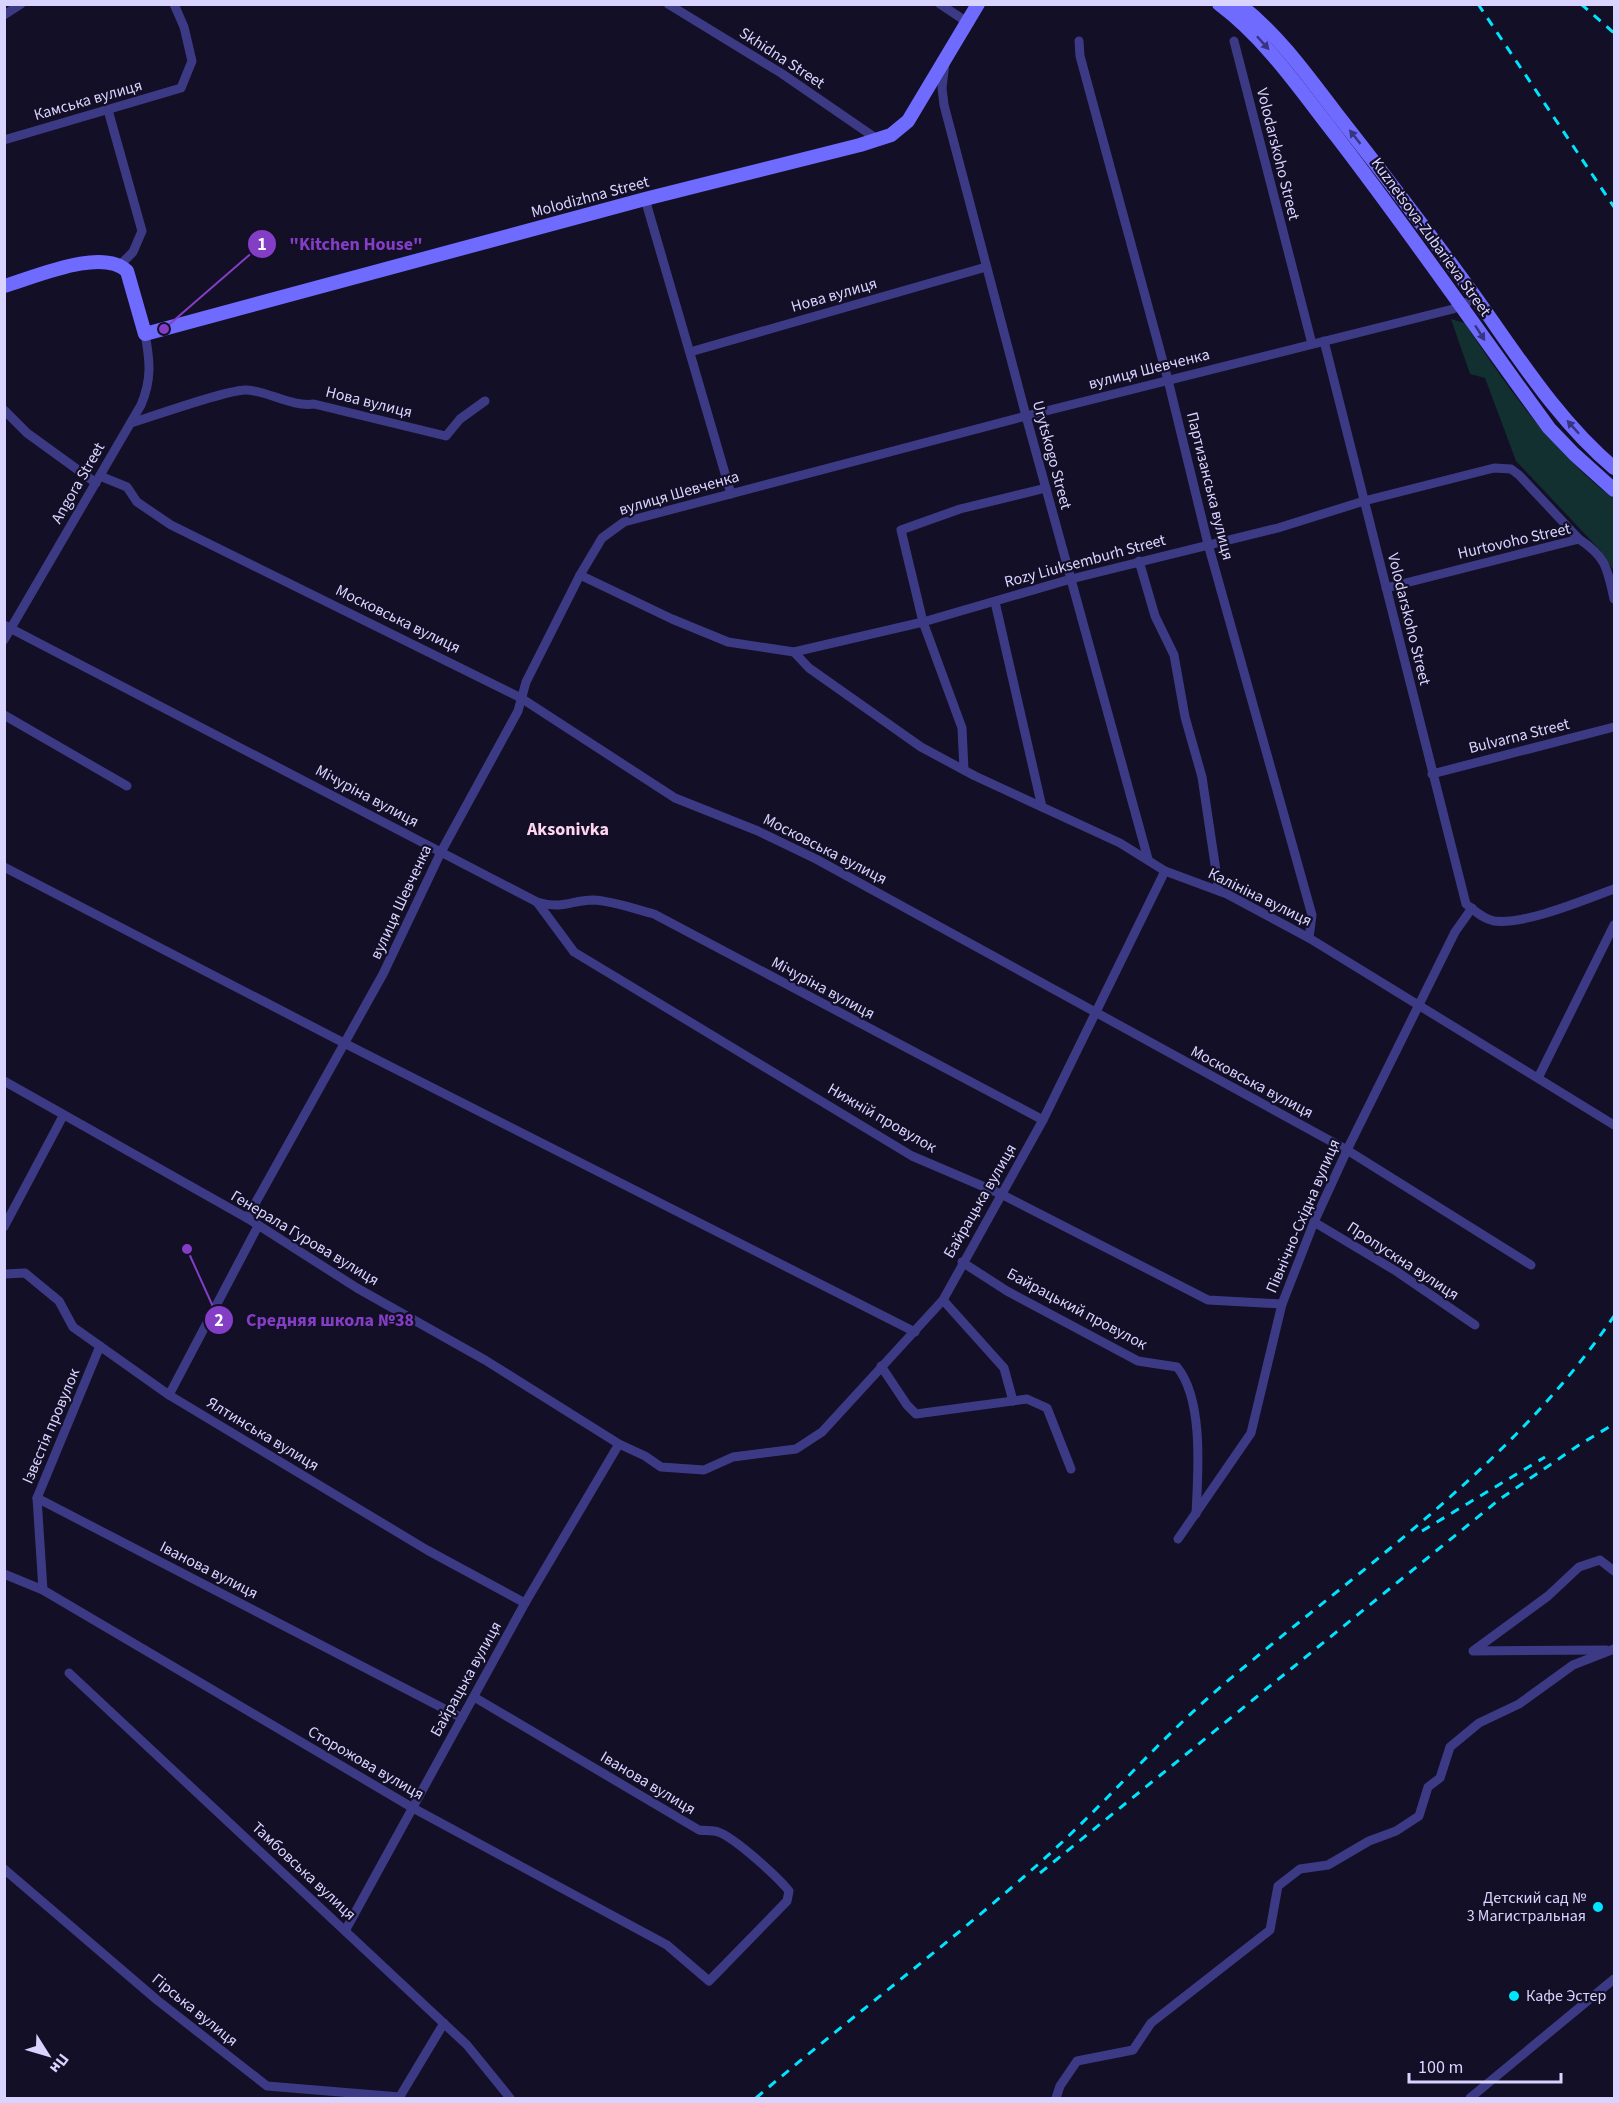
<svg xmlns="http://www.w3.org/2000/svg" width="1619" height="2103" font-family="'Source Sans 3',sans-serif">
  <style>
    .green { fill: #12302f }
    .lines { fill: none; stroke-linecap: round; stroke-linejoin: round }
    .street { stroke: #3d3a85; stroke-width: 9 }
    .secondary { stroke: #6f6bff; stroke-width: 14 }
    .rail { stroke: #00e5ff; stroke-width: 3; stroke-dasharray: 9 8; stroke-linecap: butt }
    .oneway { fill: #38347d }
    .poi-dot { fill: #00e5ff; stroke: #130f26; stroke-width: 2 }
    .labels { text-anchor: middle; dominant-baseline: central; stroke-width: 4.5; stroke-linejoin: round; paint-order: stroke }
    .street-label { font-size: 16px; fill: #d9d4ff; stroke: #130f26 }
    .poi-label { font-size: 16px; fill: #d9d4ff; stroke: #130f26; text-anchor: end }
    .neighbourhood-label { font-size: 18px; font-weight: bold; fill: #ffd6f0; stroke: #130f26 }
    .leader { fill: none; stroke: #843dc5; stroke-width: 2 }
    .callout-dot { fill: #843dc5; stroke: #130f26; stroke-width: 2 }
    .mark-label { font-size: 18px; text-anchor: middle; font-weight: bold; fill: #fff }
    .callout-label { font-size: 18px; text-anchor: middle; font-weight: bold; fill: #843dc5; stroke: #130f26; stroke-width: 4.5; stroke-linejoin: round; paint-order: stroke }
  </style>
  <rect width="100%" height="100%" fill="#130f26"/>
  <path class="green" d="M1451 319 1465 323C1507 388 1553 452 1614 499V571L1600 550 1516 461 1485 378 1470 374Z"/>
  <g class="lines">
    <g class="street">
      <polyline points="668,4 781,73 877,139"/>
      <polyline points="940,4 967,22"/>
      <polyline points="4,15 21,4"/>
      <polyline points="1079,41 1080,56 1168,380 1208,544 1312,915 1309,938"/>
      <polyline points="1234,41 1312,344"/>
      <polyline points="945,63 942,88 944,105 1026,416 1148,859"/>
      <polyline points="108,110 142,231 133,252 120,265"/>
      <polyline points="4,140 181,88 192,61 184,27 174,4"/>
      <polyline points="645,199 731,494"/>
      <path d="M1324 341 1466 904C1474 910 1483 919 1494 921 1525 925 1584 900 1614 889"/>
      <polyline points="690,352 986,267"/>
      <polyline points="4,410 27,433 96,483"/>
      <path d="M131 423C151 417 232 388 247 390 271 392 291 407 314 404L446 436 460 419 485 401"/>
      <polyline points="100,476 127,487 137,502 171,525 521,698 675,798 758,831 816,859 1347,1150 1531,1265"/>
      <polyline points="1139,561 1155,616 1174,655 1185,717 1202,777 1219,891"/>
      <polyline points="580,575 672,619 728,642 794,652 923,622 1071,579 1278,528 1364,501 1494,468 1511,469 1519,475 1579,539"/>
      <path d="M1386 588 1579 539C1606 557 1607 567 1614 599"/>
      <polyline points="995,602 1042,807"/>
      <path d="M4 625 537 902C565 910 571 900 593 900 614 901 634 909 654 914L1043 1120"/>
      <path d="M4 640 141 405C152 379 150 361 145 334"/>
      <polyline points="794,652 809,668 921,747 975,776 1120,843 1165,871 1227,894 1309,938 1614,1125"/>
      <polyline points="4,715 127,786"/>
      <polyline points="964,770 962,728 923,622 901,530 960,509 1046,488"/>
      <polyline points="1432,774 1614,727"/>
      <polyline points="4,867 344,1043 915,1332"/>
      <polyline points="537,902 574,952 912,1156 1001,1194 1208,1300 1282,1304"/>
      <polyline points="1538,1078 1614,925"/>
      <polyline points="4,1081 247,1218 357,1288 485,1360 619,1444 645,1456 661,1467 704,1470 733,1457 796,1449 822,1432 943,1300 1043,1120 1165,871"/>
      <polyline points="247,1218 383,974 441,852 518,711 526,682 580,575 602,538 624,522 1026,416 1453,309 1476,298"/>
      <polyline points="1314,1222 1396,1271 1475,1325"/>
      <polyline points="4,1227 63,1116"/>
      <path d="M962 1262 1007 1291 1138 1361 1177 1367C1204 1400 1198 1473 1196 1514"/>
      <polyline points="4,1274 25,1273 59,1301 73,1327 169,1395 427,1550 525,1603"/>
      <polyline points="943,1300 1004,1368 1013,1401"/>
      <polyline points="881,1366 907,1405 916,1414 1027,1399 1047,1408 1071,1469"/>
      <polyline points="169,1395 258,1226"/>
      <polyline points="37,1498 462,1718"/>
      <polyline points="1178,1539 1251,1433 1282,1304 1314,1222 1347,1150 1455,932 1472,908"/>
      <path d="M4 1574 43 1590 413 1808 667 1945 709 1981 787 1901 789 1891C778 1877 734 1837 718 1832 713 1830 705 1831 699 1830L474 1697"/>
      <polyline points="43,1590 37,1498 100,1346"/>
      <polyline points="1606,1650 1473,1651 1548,1596 1579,1567 1600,1560 1614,1571"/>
      <polyline points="69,1673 467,2045 510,2098"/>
      <polyline points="4,1869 157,2000 267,2086 400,2097"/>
      <polyline points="345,1931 525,1603 619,1444"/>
      <polyline points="399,2098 444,2023"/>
      <polyline points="1056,2098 1060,2086 1077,2061 1133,2050 1151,2023 1270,1930 1278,1886 1300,1869 1328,1865 1369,1841 1396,1831 1419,1816 1428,1787 1440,1778 1450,1747 1479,1723 1519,1704 1573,1665 1614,1649"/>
      <polyline points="1470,2098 1614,1979"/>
    </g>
    <g class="secondary">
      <path d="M1219 4C1267 40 1300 90 1337 137 1410 232 1478 331 1549 428L1574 454 1614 490"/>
      <path d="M1239 4C1278 34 1307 75 1336 113 1383 173 1429 233 1474 295 1517 355 1557 420 1614 468"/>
      <path d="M4 286C35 277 102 247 127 271L145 334 645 199 860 145 891 135 908 121 978 4"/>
    </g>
    <g class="rail">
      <polyline points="1478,4 1614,207"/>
      <polyline points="1581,4 1614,33"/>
      <polyline points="1422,1531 1545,1457"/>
      <polyline points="1040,1873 1500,1499 1579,1445 1614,1424"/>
      <path d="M756 2098C847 2020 945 1947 1035 1867 1101 1809 1157 1741 1224 1684 1361 1568 1512 1466 1614 1316"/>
    </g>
  </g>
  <defs><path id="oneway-solid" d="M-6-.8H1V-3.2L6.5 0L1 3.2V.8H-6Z" transform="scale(1.5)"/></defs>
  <g class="oneway">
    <use href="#oneway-solid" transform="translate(1263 43) rotate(48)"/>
    <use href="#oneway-solid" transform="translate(1355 137) rotate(-128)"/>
    <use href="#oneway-solid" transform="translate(1480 333) rotate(57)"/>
    <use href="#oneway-solid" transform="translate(1573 427) rotate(-132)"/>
  </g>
  <g class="poi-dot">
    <circle cx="1598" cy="1907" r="6"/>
    <circle cx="1514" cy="1996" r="6"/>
  </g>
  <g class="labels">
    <g class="street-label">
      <text transform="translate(782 58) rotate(33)">Skhidna Street</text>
      <text transform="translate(88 100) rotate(-16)">Камська вулиця</text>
      <text transform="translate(1278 154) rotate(76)">Volodarskoho Street</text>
      <text transform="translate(590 197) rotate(-15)">Molodizhna Street</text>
      <text transform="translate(1431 237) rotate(54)">Kuznetsova-Zubarieva Street</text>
      <text transform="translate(834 295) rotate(-16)">Нова вулиця</text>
      <text transform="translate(1149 369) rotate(-14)">вулиця Шевченка</text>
      <text transform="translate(369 402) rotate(14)">Нова вулиця</text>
      <text transform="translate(1052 455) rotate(75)">Urytskogo Street</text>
      <text transform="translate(78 483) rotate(-60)">Angora Street</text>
      <text transform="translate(1210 486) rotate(76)">Партизанська вулиця</text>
      <text transform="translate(679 493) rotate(-16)">вулиця Шевченка</text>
      <text transform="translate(1514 541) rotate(-13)">Hurtovoho Street</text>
      <text transform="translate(1085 561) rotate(-15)">Rozy Liuksemburh Street</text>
      <text transform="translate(398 619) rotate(26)">Московська вулиця</text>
      <text transform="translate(1409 619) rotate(76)">Volodarskoho Street</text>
      <text transform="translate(1519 736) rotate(-14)">Bulvarna Street</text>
      <text transform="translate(367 796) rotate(28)">Мічуріна вулиця</text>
      <text transform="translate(825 849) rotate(27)">Московська вулиця</text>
      <text transform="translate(1260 897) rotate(26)">Калініна вулиця</text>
      <text transform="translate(401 902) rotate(-65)">вулиця Шевченка</text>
      <text transform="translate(823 988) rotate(28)">Мічуріна вулиця</text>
      <text transform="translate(1252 1082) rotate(28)">Московська вулиця</text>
      <text transform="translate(882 1118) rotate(30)">Нижній провулок</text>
      <text transform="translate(980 1201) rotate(-60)">Байрацька вулиця</text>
      <text transform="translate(1303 1216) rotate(-67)">Північно-Східна вулиця</text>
      <text transform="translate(305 1238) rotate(31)">Генерала Гурова вулиця</text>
      <text transform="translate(1403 1261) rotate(33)">Пропускна вулиця</text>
      <text transform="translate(1077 1309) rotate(28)">Байрацький провулок</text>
      <text transform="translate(51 1426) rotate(-67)">Ізвєстія провулок</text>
      <text transform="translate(263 1434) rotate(31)">Ялтинська вулиця</text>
      <text transform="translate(209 1570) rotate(27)">Іванова вулиця</text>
      <text transform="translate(466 1679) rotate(-61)">Байрацька вулиця</text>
      <text transform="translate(366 1763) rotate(30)">Сторожова вулиця</text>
      <text transform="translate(648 1783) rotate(31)">Іванова вулиця</text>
      <text transform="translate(304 1871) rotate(43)">Тамбовська вулиця</text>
      <text transform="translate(195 2010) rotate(39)">Гірська вулиця</text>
    </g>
    <g class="poi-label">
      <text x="1586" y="1898">Детский сад №<tspan x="1586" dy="18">3 Магистральная</tspan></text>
      <text x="1526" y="1996" text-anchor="start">Кафе Эстер</text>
    </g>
    <g class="neighbourhood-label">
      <text x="568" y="829">Aksonіvka</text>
    </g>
  </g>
  <path class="leader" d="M164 329L262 244M187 1249L219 1320"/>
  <g class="callout-dot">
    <circle cx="164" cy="329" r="6"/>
    <circle cx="187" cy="1249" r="6"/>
    <circle cx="262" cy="244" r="15"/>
    <circle cx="219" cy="1320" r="15"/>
  </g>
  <g class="mark-label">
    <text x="262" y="250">1</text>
    <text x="219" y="1326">2</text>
  </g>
  <g class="callout-label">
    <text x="356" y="250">"Kitchen House"</text>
    <text x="330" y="1326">Средняя школа №38</text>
  </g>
  <rect width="1619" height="2103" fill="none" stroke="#d9d4ff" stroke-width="12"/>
  <g transform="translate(48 2055) rotate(127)" stroke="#130f26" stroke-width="4.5" paint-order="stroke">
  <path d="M0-4.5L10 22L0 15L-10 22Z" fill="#d9d4ff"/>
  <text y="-9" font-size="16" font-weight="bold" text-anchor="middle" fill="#d9d4ff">Пн</text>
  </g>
  <path d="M1409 2073v9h152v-9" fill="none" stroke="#d9d4ff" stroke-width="3"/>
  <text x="1418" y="2073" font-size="18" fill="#d9d4ff" stroke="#130f26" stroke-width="4.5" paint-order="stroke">100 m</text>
</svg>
